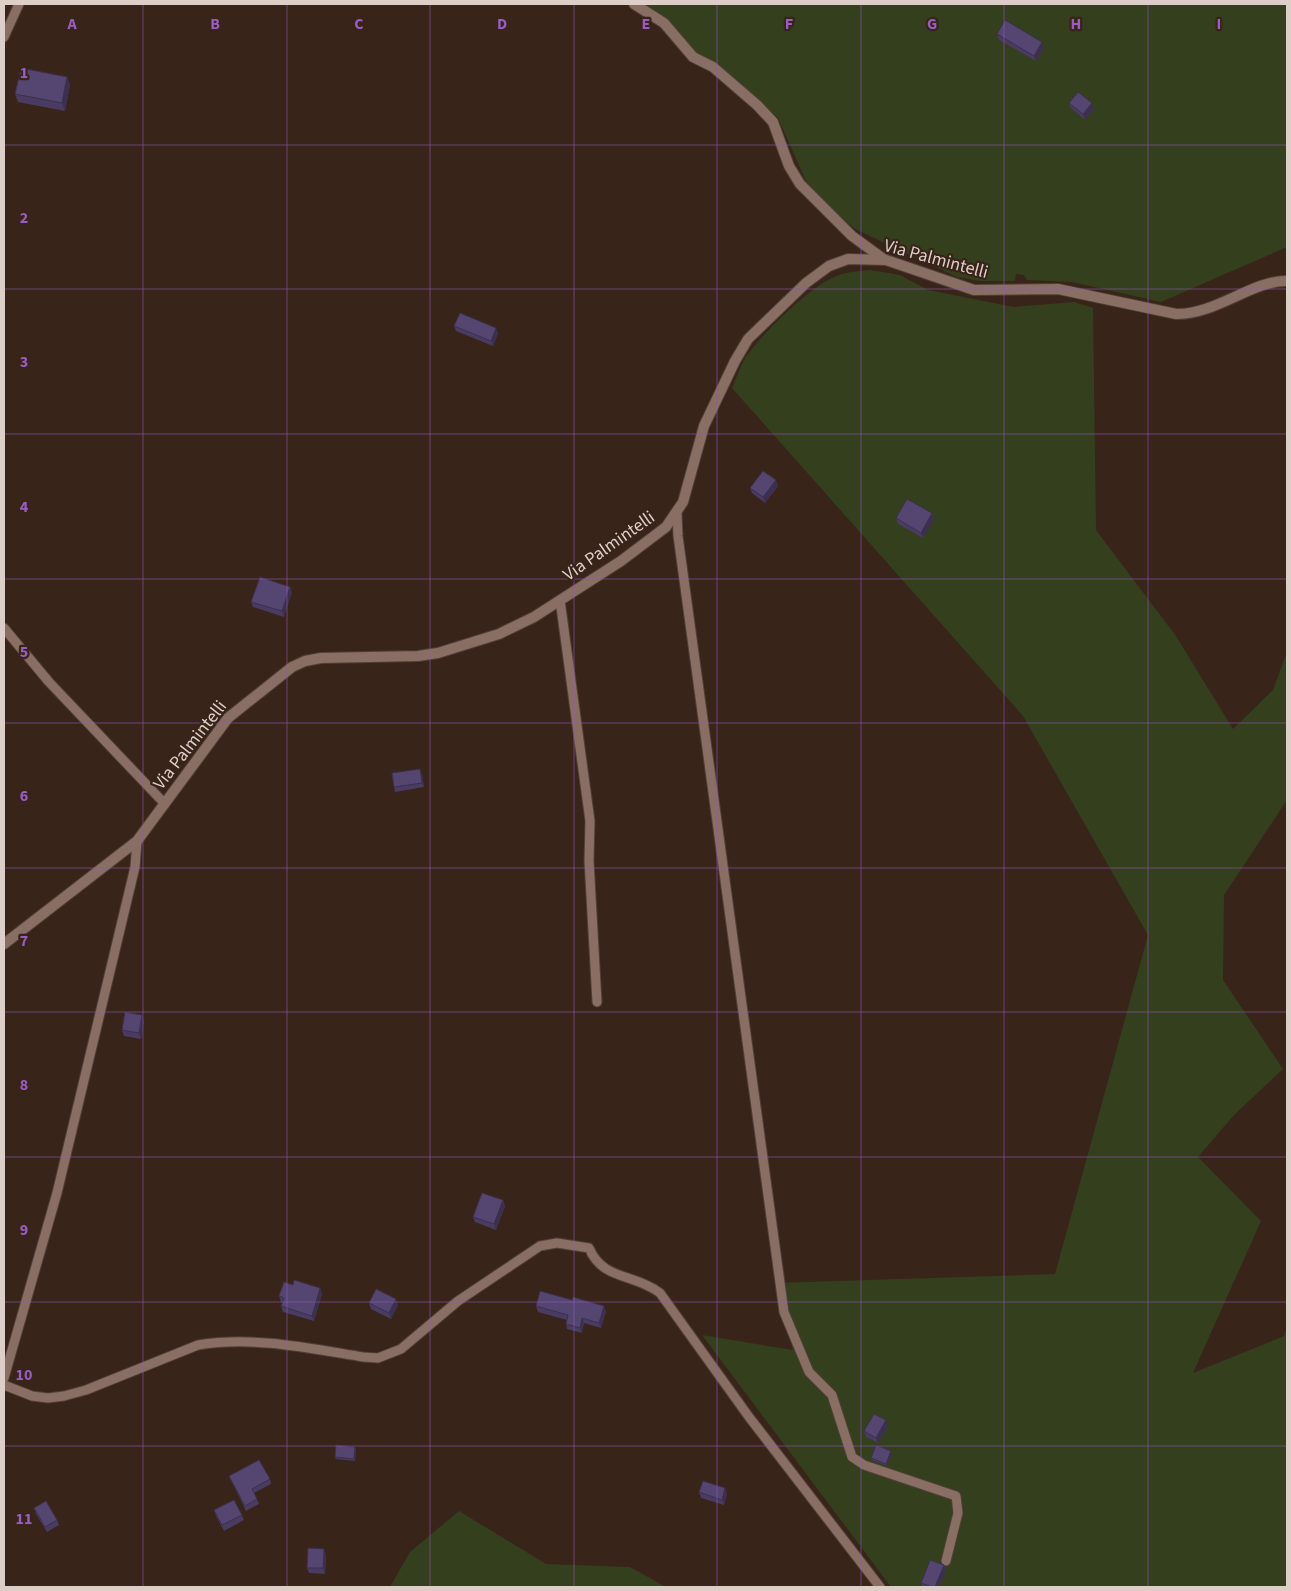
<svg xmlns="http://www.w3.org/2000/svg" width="1291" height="1591" font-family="'Source Sans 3',sans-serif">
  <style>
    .green { fill: #343f1d }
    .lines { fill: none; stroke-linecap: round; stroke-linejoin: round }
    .service-casing { stroke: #513f38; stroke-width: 11 }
    .minor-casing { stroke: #513f38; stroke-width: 12 }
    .service { stroke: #886e63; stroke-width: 9 }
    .minor { stroke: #886e63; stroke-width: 10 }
    .wall { fill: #493b61 }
    .shaded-wall { fill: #3c304f }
    .building { fill: #554571; stroke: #3c304f }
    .grid { fill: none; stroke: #985dc2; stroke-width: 1; stroke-opacity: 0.55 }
    .labels { text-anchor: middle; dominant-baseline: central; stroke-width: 4.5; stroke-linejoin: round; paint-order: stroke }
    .street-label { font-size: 18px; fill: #ddcec8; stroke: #39241a }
    .grid-label { font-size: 16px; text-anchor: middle; font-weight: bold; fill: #985dc2; stroke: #39241a; stroke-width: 4.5; stroke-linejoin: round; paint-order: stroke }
  </style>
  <rect width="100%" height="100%" fill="#39241a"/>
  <g class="green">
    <polygon points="641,4 1287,4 1287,247 1161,302 1072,282 1027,280 1024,275 1016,274 1015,281 980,281 957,277 855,229 826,204 806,181 778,118 716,63 695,54"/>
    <path d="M871 270 900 275 928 290 1014 307 1074 302 1093 308 1096 530 1176 636 1233 729 1273 690 1287 652V800L1224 895 1223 980 1283 1069 1234 1115 1198 1157 1261 1221 1193 1373 1284 1336 1287 1325V1587H891L702 1335 793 1350 776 1283 1055 1274 1148 935 1023 716 732 388C737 377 741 363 748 354 764 332 806 291 830 279 843 272 857 271 871 270Z"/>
    <polygon points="459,1511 546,1564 630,1567 666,1587 390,1587 410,1552"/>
  </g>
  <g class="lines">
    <g class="service-casing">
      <g id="service">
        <polyline points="4,37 19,4"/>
        <polyline points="677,513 678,536 784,1312 809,1372 832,1395 852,1457 864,1465 956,1496 958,1513 946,1561"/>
        <polyline points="560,600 590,821 589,861 597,1002"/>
        <polyline points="4,628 49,682 165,804"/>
        <polyline points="4,1378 57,1193 135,867 137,841"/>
        <path d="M4 1385 32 1396 48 1398 64 1396 86 1390 198 1345C254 1336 308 1348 363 1357L378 1358 401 1349 458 1301 540 1246 557 1243 589 1248C603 1281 634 1273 660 1293L749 1417 880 1587"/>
      </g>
    </g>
    <g class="minor-casing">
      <g id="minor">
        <polyline points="634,4 664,23 693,57 713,67 757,105 773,122 789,166 800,184 852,236 885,260"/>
        <path d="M4 944 137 841 228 718 292 667 305 661 321 658 418 656 438 653 499 634 534 617 621 561 666 527 683 502 704 426 735 361 748 339 806 283 829 266 848 259 886 260 974 290 1058 289 1176 314C1215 315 1253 280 1287 281"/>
      </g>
    </g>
    <use href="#service" class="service"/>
    <use href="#minor" class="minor"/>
  </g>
  <g class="wall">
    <polygon points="997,34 1044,48 1036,61 999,40"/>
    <polygon points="67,77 70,85 65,111 18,102 15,94"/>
    <polygon points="1069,103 1094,109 1085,120 1071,108"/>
    <polygon points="454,326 498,333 493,346 456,331"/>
    <polygon points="778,486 765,503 752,493 750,488"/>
    <polygon points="932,513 934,519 923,538 898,524 896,518"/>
    <polygon points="290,587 292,592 284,617 253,607 251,602"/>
    <polygon points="422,774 424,787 395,792 394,787"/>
    <polygon points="142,1015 144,1021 141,1039 124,1036 122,1030"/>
    <polygon points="503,1200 505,1206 496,1230 475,1222 473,1217"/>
    <polygon points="293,1285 320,1288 322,1294 314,1321 283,1312 281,1306 283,1302 281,1302 279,1296"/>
    <polygon points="369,1303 398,1305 391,1319 371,1309"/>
    <polygon points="536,1306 606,1311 601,1328 584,1323 582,1333 567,1329 566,1324 567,1320 538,1312"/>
    <polygon points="888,1426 878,1443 866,1437 864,1431"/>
    <polygon points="355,1447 356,1450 355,1461 336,1459 335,1457"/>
    <polygon points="892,1453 887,1466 872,1460 871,1458"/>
    <polygon points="229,1476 270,1479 271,1484 254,1493 259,1504 246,1511"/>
    <polygon points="699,1492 727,1494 724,1505 701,1498"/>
    <polygon points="34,1508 57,1520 59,1525 47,1532 36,1514"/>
    <polygon points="214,1510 242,1515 244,1520 224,1531 216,1516"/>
    <polygon points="326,1555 325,1574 309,1573 307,1568"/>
    <polygon points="944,1565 946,1570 939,1587 923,1587 921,1583"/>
  </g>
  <g class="shaded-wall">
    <polygon points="1042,42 1044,48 1036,61 1034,56"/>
    <polygon points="67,77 70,85 65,111 62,103"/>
    <polygon points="1092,103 1094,109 1085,120 1083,114"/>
    <polygon points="496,328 498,333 493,346 491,341"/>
    <polygon points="776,480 778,486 765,503 763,497"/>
    <polygon points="932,513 934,519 923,538 921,533"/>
    <polygon points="290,587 292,592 284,617 282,611"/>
    <polygon points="420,769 422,774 424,787 422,783"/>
    <polygon points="142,1015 144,1021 141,1039 139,1033"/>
    <polygon points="503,1200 505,1206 496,1230 494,1224"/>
    <polygon points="320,1288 322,1294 314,1321 312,1316"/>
    <polygon points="396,1299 398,1305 391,1319 389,1313"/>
    <polygon points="604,1306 606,1311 601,1328 599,1323"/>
    <polygon points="582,1318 584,1323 582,1333 580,1328"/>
    <polygon points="886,1420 888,1426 878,1443 876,1438"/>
    <polygon points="355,1447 356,1450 355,1461 354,1459"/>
    <polygon points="891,1451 892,1453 887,1466 886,1464"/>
    <polygon points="725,1488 727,1494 724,1505 722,1500"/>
    <polygon points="324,1549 326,1555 325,1574 323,1568"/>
    <polygon points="944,1565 946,1570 939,1587 935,1587"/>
  </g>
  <g class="building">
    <polygon points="1005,20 1042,42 1034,56 997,34"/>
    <polygon points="21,68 67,77 62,103 15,94"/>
    <polygon points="1078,92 1092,103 1083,114 1069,103"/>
    <polygon points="460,313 496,328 491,341 454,326"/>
    <polygon points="763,471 776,480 763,497 750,488"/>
    <polygon points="907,499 932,513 921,533 896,518"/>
    <polygon points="260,577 290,587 282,611 251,602"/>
    <polygon points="420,769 422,783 394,787 392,773"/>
    <polygon points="125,1012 142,1015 139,1033 122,1030"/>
    <polygon points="482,1193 503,1200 494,1224 473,1217"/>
    <polygon points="294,1280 320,1288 312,1316 281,1306 284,1298 279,1296 284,1282 293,1285"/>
    <polygon points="376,1289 396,1299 389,1313 369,1303"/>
    <polygon points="540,1291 572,1300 573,1297 604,1306 599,1323 582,1318 580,1328 566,1324 568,1315 536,1306"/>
    <polygon points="874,1414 886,1420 876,1438 864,1431"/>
    <polygon points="336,1445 355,1447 354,1459 335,1457"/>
    <polygon points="876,1445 891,1451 886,1464 871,1458"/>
    <polygon points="259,1460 270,1479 252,1489 257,1499 245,1506 229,1476"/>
    <polygon points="703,1481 725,1488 722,1500 699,1492"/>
    <polygon points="234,1500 242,1515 222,1525 214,1510"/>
    <polygon points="46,1501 57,1520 45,1527 34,1508"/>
    <polygon points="308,1548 324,1549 323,1568 307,1568"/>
    <polygon points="930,1560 944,1565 935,1587 932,1587 921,1583"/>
  </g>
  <path class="grid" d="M143 4V1587M287 4V1587M430 4V1587M574 4V1587M717 4V1587M861 4V1587M1004 4V1587M1148 4V1587M4 145H1287M4 289H1287M4 434H1287M4 579H1287M4 723H1287M4 868H1287M4 1012H1287M4 1157H1287M4 1302H1287M4 1446H1287"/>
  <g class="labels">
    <g class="street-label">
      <text transform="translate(936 259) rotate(15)">Via Palmintelli</text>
      <text transform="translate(609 546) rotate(-35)">Via Palmintelli</text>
      <text transform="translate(190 745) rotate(-52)">Via Palmintelli</text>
    </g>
  </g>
  <g class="grid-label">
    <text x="72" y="29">A</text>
    <text x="215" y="29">B</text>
    <text x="359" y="29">C</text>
    <text x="502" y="29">D</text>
    <text x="646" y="29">E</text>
    <text x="789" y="29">F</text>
    <text x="932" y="29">G</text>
    <text x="1076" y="29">H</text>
    <text x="1219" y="29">I</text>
    <text x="24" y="78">1</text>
    <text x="24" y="223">2</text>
    <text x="24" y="367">3</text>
    <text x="24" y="512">4</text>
    <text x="24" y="657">5</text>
    <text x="24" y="801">6</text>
    <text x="24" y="946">7</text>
    <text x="24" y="1090">8</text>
    <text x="24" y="1235">9</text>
    <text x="24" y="1380">10</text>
    <text x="24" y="1524">11</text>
  </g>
  <rect width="1291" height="1591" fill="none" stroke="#ddcec8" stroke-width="10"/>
</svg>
